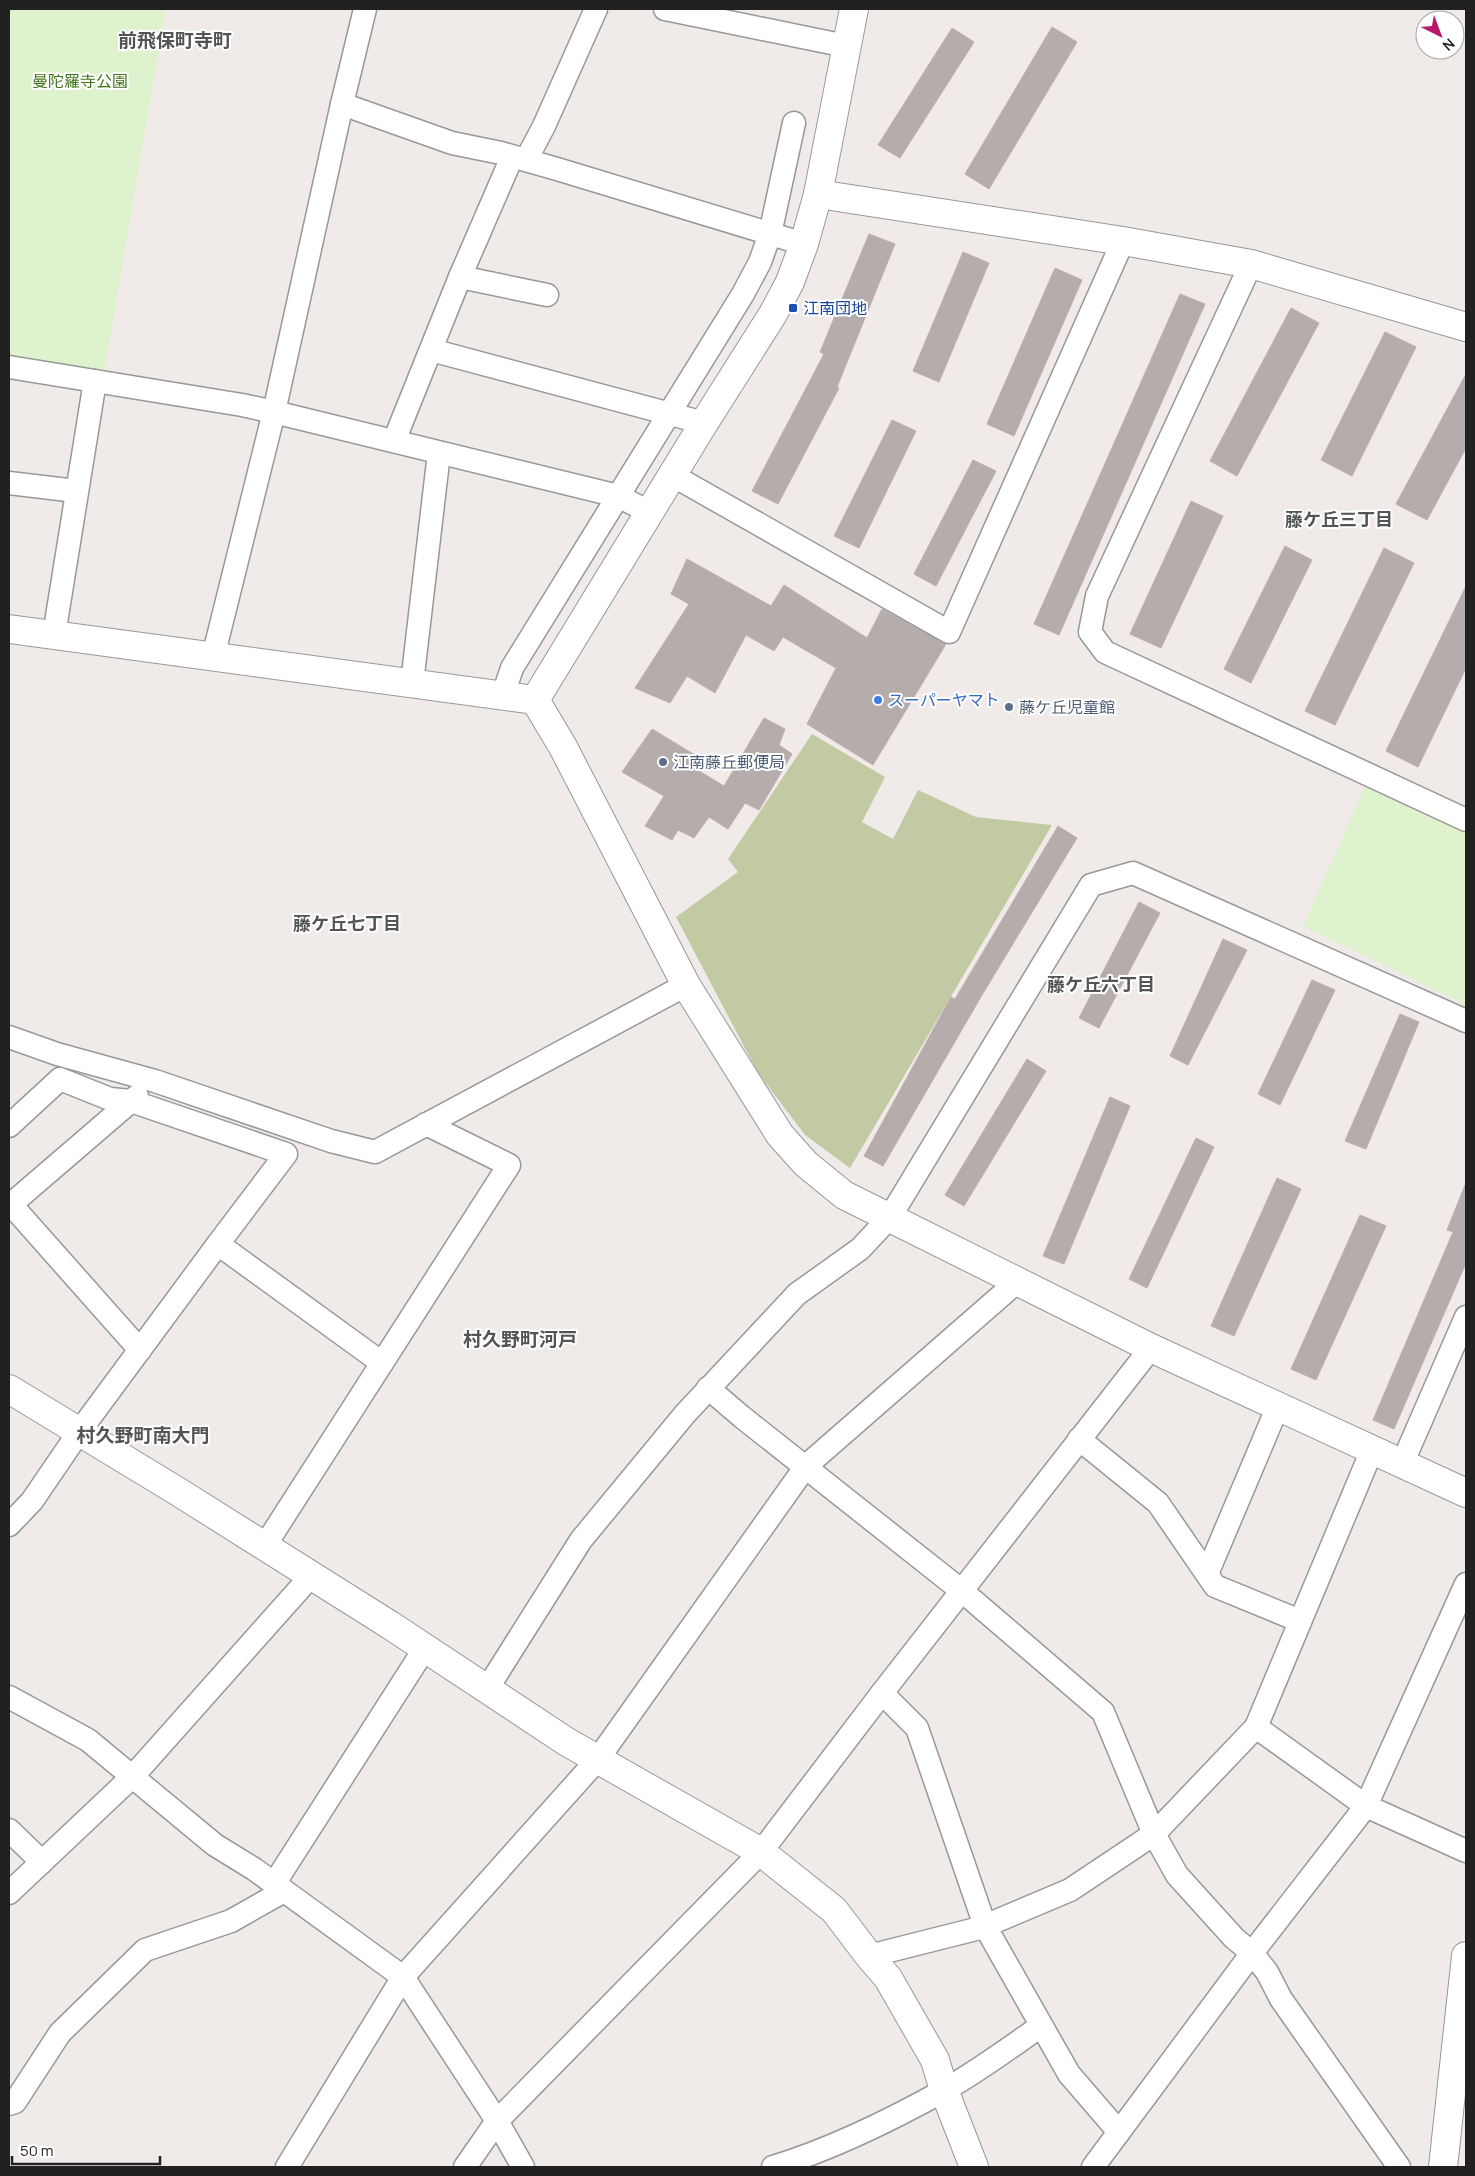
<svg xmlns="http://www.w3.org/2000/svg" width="1475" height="2176" font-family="Manrope,'Noto Sans JP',sans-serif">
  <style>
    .forest { fill: #c2caa3 }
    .park { fill: #def3cd }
    .building { fill: #b5acac; stroke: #c0adaf }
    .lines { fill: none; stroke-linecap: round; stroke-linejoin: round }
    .minor-casing { stroke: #989898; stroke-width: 25 }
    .tertiary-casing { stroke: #989898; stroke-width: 30 }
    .minor { stroke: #fff; stroke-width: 22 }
    .tertiary { stroke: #fff; stroke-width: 28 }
    .transit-dot { fill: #1a4fb4; stroke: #fff; stroke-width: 2 }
    .shop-dot { fill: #3f7fe0; stroke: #fff; stroke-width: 2 }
    .service-dot { fill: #5c6f8a; stroke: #fff; stroke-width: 2 }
    .labels { text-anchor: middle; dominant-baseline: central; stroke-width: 4; stroke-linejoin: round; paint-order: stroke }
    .park-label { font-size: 16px; fill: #41741b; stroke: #fff }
    .transit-label { font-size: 16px; fill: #164399; stroke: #fff; text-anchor: start }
    .shop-label { font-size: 16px; fill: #366cbe; stroke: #fff; text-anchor: start }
    .service-label { font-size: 16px; fill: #4e5e75; stroke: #fff; text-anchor: start }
    .neighbourhood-label { font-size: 18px; font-weight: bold; fill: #545454; stroke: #fff }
    .quarter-label { font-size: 19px; font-weight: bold; fill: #545454; stroke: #fff }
  </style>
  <rect width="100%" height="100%" fill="#f0eae9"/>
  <polygon class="forest" points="812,734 885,777 862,822 893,839 918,790 976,817 1052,825 850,1168 805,1135 758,1073 676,917 738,872 728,859"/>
  <g class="park">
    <polygon points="9,9 166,9 104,372 9,357"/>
    <polygon points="1367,783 1466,829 1466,1005 1303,926"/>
  </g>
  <g class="building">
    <polygon points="1052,27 1077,42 989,189 965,174"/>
    <polygon points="952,28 974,42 900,158 878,145"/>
    <polygon points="869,234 895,244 837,387 839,388 778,504 752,491 824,354 820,352"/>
    <polygon points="963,252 989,263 939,382 913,371"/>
    <polygon points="1055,268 1082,280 1014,436 987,424"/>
    <polygon points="1180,294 1205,304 1059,635 1034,624"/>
    <polygon points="1291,308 1319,323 1237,476 1210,461"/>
    <polygon points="1385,332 1416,347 1352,476 1321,460"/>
    <polygon points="1466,374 1466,448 1427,520 1396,504"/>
    <polygon points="892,420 916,431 859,548 834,536"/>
    <polygon points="973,460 996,471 936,586 914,574"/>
    <polygon points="1191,501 1223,516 1161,648 1130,634"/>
    <polygon points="1285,546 1312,560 1251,683 1224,669"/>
    <polygon points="1384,548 1414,563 1335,725 1305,711"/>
    <polygon points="687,559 771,606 784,585 867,638 882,609 946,644 873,765 807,724 836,668 783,637 774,651 746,635 715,693 687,676 670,703 635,688 689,604 671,594"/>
    <polygon points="1466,586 1466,668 1418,767 1386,751"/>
    <polygon points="764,718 785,729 779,745 792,754 759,810 745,803 728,829 709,817 694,838 678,830 672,840 645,826 664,796 622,772 652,729 695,755 689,765 724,786"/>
    <polygon points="1058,826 1077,838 982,995 883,1166 864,1156 951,997 955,999"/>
    <polygon points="1139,902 1160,913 1099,1028 1079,1018"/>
    <polygon points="1223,939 1247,950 1188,1065 1170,1056"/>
    <polygon points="1312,980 1335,990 1280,1105 1258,1094"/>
    <polygon points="1400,1014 1419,1022 1366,1149 1345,1141"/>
    <polygon points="1027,1059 1046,1071 964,1206 945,1195"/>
    <polygon points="1110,1097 1130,1106 1064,1264 1043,1256"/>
    <polygon points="1196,1138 1214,1147 1147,1288 1129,1279"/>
    <polygon points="1277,1178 1301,1189 1234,1336 1211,1326"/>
    <polygon points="1465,1185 1466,1263 1394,1429 1373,1420 1453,1232 1447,1230"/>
    <polygon points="1360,1215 1386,1226 1316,1380 1291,1369"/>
  </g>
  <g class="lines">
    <g class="minor-casing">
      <g id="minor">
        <polyline points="665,9 846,46"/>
        <polyline points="342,104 452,143 501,153 557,169 804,244"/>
        <polyline points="526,160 544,126 596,9"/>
        <polyline points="1251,264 1097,596 1090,632 1105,652 1466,820"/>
        <polyline points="460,277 547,295"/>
        <polyline points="431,350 704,423"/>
        <polyline points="9,367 242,405 274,412 618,496 649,512"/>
        <polyline points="394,441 460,277 512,157"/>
        <polyline points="672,475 949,632 1123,241"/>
        <polyline points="9,483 76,491"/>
        <polyline points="54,635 95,381"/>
        <polyline points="213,657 274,412 342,104 365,9"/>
        <polyline points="412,683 439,453"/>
        <polyline points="503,695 512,668 743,294 760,262 770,234 794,123"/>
        <polyline points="9,1037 57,1054 155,1081 331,1141 375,1152 686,985"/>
        <polyline points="9,1126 60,1079 110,1099 131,1101 286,1154 218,1244"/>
        <polyline points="9,1206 137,1096"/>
        <polyline points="15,1209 140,1350"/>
        <polyline points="708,1388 742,1417 962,1591 1103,1712 1154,1834 1177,1875 1234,1938 1252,1953 1267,1972 1281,1999 1399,2167"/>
        <polyline points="1079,1439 1158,1503 1215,1586 1300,1621"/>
        <polyline points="1402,1464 1466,1317"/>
        <polyline points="9,1525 32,1501 79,1432 218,1244 382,1363"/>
        <polyline points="264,1547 509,1165 426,1124"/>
        <polyline points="1207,1574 1278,1406"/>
        <polyline points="487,1689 581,1540 685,1414 797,1294 860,1249 890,1217 1091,885 1133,873 1466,1021"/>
        <polyline points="882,1693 917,1728 985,1926 1069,2074 1119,2132"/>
        <polyline points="9,1697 88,1740 215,1845 254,1869 403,1977 497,2121 523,2167"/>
        <polyline points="1256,1727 1366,1806 1466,1851"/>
        <polyline points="9,1830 42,1862"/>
        <polyline points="274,1884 425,1648"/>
        <polyline points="9,1893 133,1776 311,1576"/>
        <polyline points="869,1956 980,1928 1070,1890 1154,1834 1256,1727 1372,1450"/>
        <polyline points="9,2104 15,2102 60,2033 145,1950 231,1921 284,1891"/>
        <polyline points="287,2167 403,1977 598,1759 806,1466 1018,1281"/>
        <polyline points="465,2167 497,2121 761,1852 882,1693 1151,1348"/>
        <path d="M773 2167C832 2149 889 2121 943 2091 977 2072 1009 2048 1041 2026"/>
        <polyline points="1093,2167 1252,1953 1366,1806 1466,1584"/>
      </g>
    </g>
    <g class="tertiary-casing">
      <g id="tertiary">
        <polyline points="818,194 1123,241 1251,264 1466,327"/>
        <polyline points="9,629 535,700"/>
        <polyline points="535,700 563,747 686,985 780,1135 806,1164 844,1195 1151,1348 1466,1493"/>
        <polyline points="535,700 704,423 773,314 790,282 804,244 818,194 854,9"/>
        <polyline points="9,1389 177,1491 390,1625 567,1742 761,1852 834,1910 869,1956 888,1978 935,2060 944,2090 974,2167"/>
        <polyline points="1443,2167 1466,1956"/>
      </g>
    </g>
    <use href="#minor" class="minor"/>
    <use href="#tertiary" class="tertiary"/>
  </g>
  <rect class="transit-dot" x="788" y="303" width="10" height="10" rx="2.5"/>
  <circle class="shop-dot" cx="878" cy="700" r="5"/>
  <g class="service-dot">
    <circle cx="1009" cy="707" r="5"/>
    <circle cx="663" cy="762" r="5"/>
  </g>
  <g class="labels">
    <g class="park-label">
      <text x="80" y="81">曼陀羅寺公園</text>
    </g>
    <g class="transit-label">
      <text x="803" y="308">江南団地</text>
    </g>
    <g class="shop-label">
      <text x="888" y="700">スーパーヤマト</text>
    </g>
    <g class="service-label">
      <text x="1019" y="707">藤ケ丘児童館</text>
      <text x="673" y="762">江南藤丘郵便局</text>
    </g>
    <g class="neighbourhood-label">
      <text x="1339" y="519">藤ケ丘三丁目</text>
      <text x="347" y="923">藤ケ丘七丁目</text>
      <text x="1101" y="984">藤ケ丘六丁目</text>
    </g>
    <g class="quarter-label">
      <text x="175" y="40">前飛保町寺町</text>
      <text x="520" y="1339">村久野町河戸</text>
      <text x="143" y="1435">村久野町南大門</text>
    </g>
  </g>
  <rect width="1475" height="2176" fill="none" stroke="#212121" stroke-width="20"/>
  <g transform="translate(1440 35) rotate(138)"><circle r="24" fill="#ffffff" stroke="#a6a6a6"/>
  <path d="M0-4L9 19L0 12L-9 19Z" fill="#b81a6b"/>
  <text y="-8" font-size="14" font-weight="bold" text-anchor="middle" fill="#212121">N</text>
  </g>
  <path d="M12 2156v8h148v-8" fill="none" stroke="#212121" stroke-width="2.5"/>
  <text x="20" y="2156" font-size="15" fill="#212121" stroke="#ffffff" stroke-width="4" paint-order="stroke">50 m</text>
</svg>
